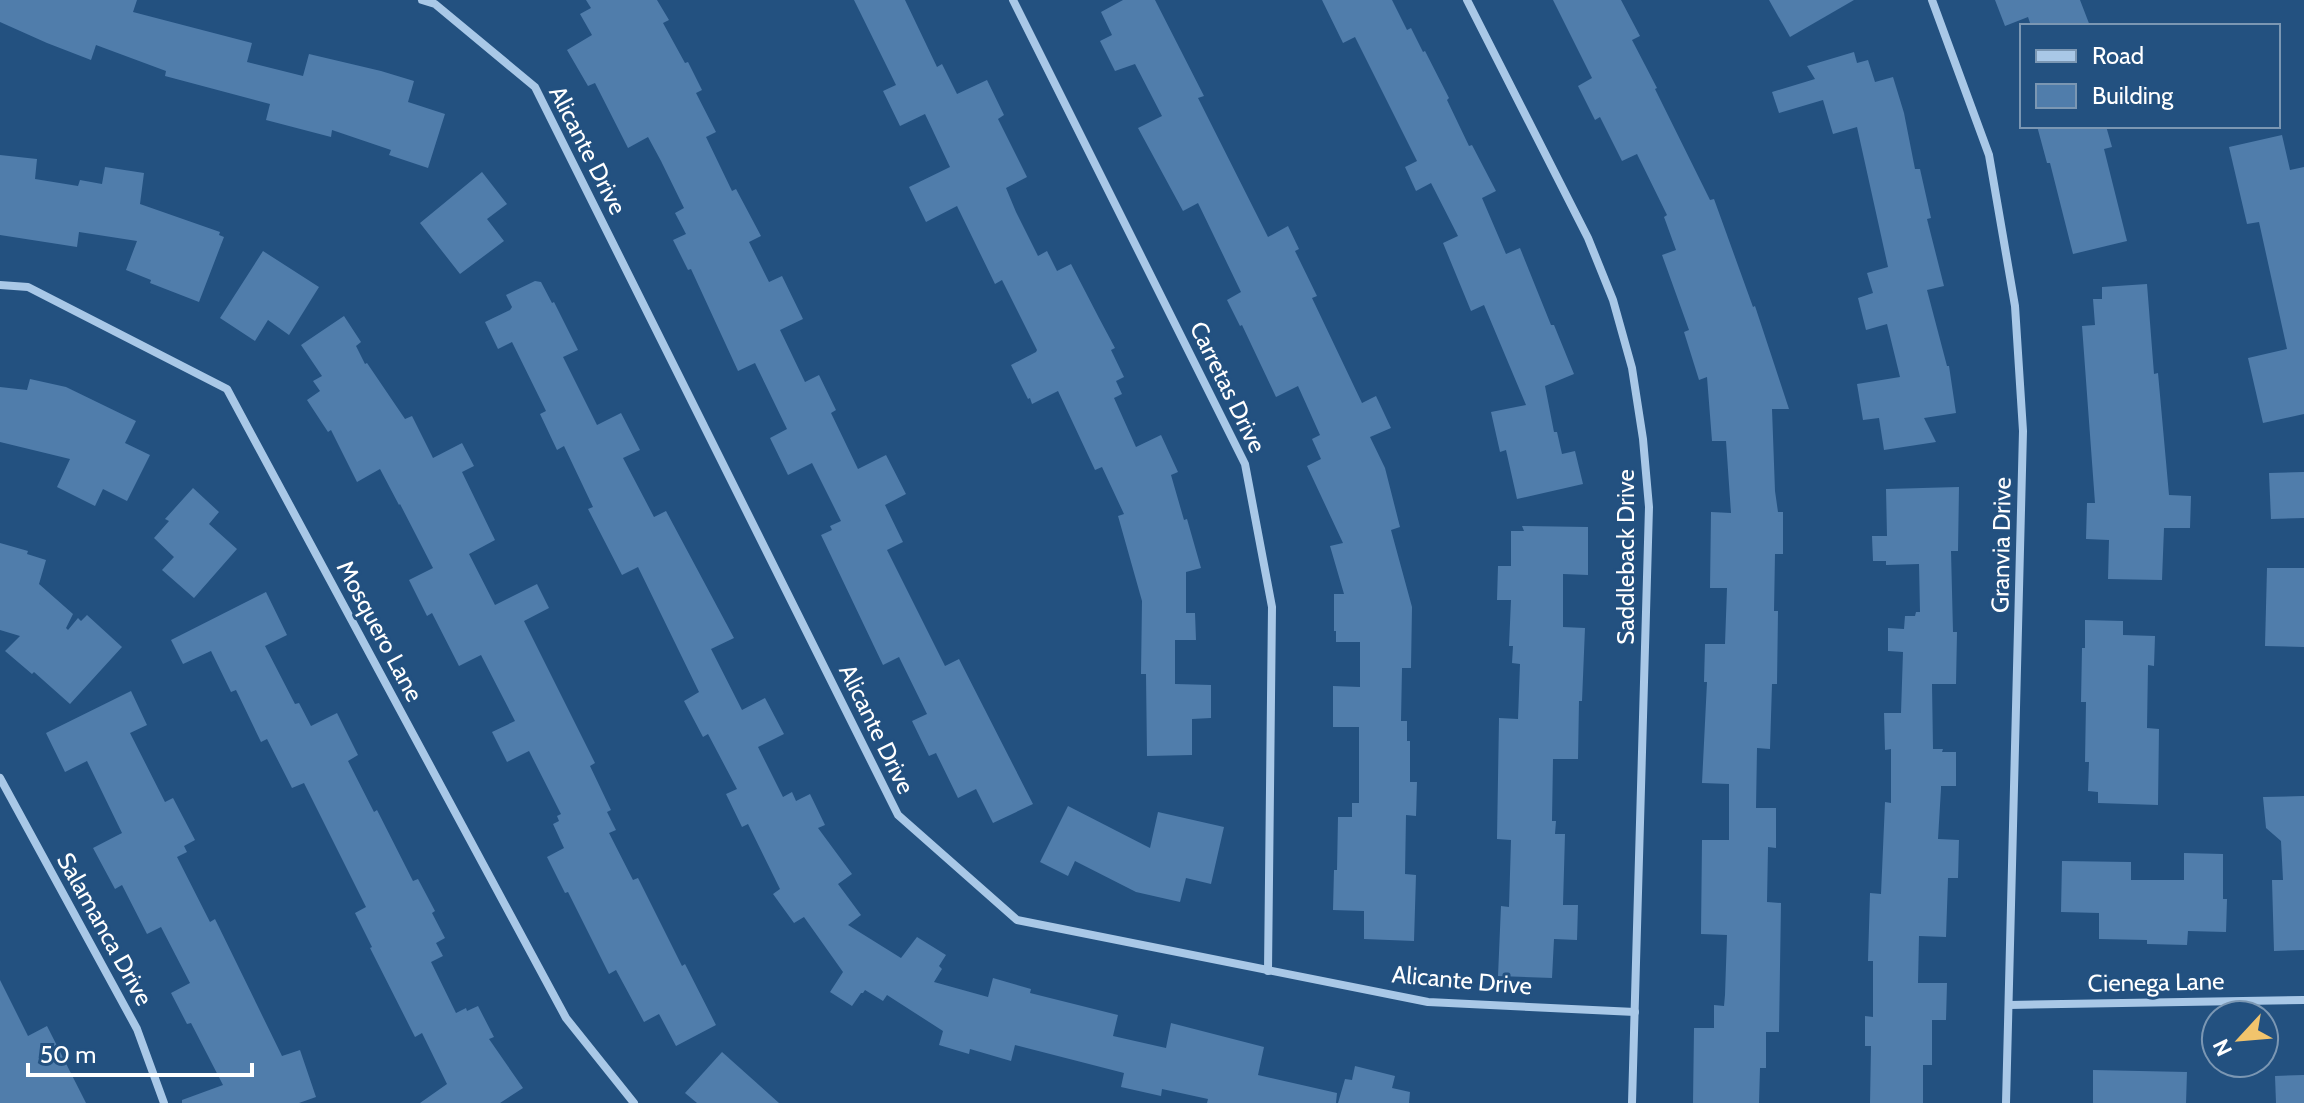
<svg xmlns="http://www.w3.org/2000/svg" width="2304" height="1103" font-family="Cabin,sans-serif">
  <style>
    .building { fill: #507dab }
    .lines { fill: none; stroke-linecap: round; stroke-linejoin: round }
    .minor { stroke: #a9c8e7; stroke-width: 8 }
    .labels { text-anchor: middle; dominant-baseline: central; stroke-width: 6; stroke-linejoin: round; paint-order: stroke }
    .street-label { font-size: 24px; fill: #fff; stroke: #235180 }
  </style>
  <rect width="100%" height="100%" fill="#235180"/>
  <g class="building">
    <polygon points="0,0 137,0 133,12 252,43 247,62 303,76 309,54 381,71 414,81 408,102 445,114 428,168 389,155 391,150 332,130 331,137 266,120 270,104 165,76 166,71 96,45 91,60 47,43 0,22"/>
    <polygon points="586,0 657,0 669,20 663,23 685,63 688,62 702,90 696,93 716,132 706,137 732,191 736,189 761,236 749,242 769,282 782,276 803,319 780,330 805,382 819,375 836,410 831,413 858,469 886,455 906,494 885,505 903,542 887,550 945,666 959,659 1033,804 993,823 976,789 958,798 936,753 929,756 912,721 927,714 899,657 883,665 821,535 832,530 830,526 841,521 812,463 788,475 770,438 787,429 755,363 738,371 691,269 688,270 673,240 686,234 675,213 684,208 661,161 648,137 628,148 595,83 588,86 567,50 592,35 580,14 591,8"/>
    <polygon points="854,0 905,0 937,67 942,64 957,94 987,80 1004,115 998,119 1027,177 1006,188 1016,212 1038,256 1047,251 1057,271 1071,264 1099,318 1115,348 1111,350 1124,377 1116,381 1122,394 1114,398 1136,447 1161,435 1178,472 1171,475 1184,520 1187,519 1201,568 1186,572 1186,613 1195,613 1196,640 1175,640 1175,684 1211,685 1211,718 1192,719 1192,755 1147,756 1146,674 1141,674 1142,601 1118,516 1124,514 1102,467 1095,470 1058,391 1032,404 1030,398 1028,399 1011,365 1036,352 1037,350 1002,280 995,284 957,206 926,222 909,187 950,167 925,114 900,126 883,91 896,85"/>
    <polygon points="1123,0 1155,0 1204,96 1198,98 1268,237 1288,226 1299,249 1295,251 1317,296 1312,298 1362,403 1376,396 1391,428 1370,437 1385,468 1400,527 1391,530 1412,607 1411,668 1402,668 1401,721 1407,721 1407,741 1410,741 1410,782 1417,782 1416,816 1406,815 1405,874 1416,875 1414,941 1364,939 1364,911 1333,910 1334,870 1337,870 1338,817 1352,817 1352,803 1359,803 1359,727 1333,727 1333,686 1360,687 1360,642 1336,642 1336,631 1334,631 1334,594 1344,594 1330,546 1343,543 1307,466 1321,459 1312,439 1320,435 1298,386 1276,397 1242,325 1240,326 1227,300 1241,292 1198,203 1183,211 1138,128 1162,116 1135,64 1115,71 1100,41 1112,35 1101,12"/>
    <polygon points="1322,0 1392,0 1407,30 1411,28 1423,52 1425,51 1449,98 1447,100 1469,146 1472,145 1496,191 1482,198 1506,254 1520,248 1551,325 1554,325 1574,374 1545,386 1554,432 1557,432 1562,454 1575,451 1583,484 1517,499 1506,450 1500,452 1491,412 1526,405 1484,305 1471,311 1443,243 1458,236 1431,183 1416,191 1405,167 1417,161 1355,37 1343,43"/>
    <polygon points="1553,0 1621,0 1640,36 1632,40 1657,88 1655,89 1710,200 1714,199 1753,307 1755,306 1789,409 1772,409 1775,491 1778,512 1783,512 1783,554 1775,554 1774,611 1778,611 1777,684 1772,684 1770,749 1757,748 1756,808 1776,808 1776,848 1768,847 1767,902 1781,903 1779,1032 1766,1032 1766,1068 1760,1068 1759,1103 1693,1103 1694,1028 1714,1028 1714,1005 1724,1006 1725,995 1727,935 1701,934 1702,840 1729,840 1729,784 1702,783 1707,682 1704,682 1705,644 1725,644 1727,588 1710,588 1711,512 1731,513 1726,441 1712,441 1707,377 1699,380 1684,332 1689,330 1662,255 1676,250 1664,217 1667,215 1637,154 1622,161 1600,117 1595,120 1578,86 1592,78"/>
    <polygon points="1769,0 1854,0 1790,37"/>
    <polygon points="1995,0 2080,0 2090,26 2031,26 2028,17 2005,26"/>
    <polygon points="1854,52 1857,63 1868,60 1875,82 1893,77 1904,113 1915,169 1920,169 1931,218 1927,219 1944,286 1927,290 1947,366 1949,366 1956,413 1924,418 1936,442 1884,450 1879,418 1863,420 1857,384 1900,377 1887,324 1866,330 1858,298 1873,293 1867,273 1888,267 1857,127 1833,134 1823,100 1779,113 1772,92 1815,79 1807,66"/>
    <polygon points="2037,126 2106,126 2112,147 2104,149 2127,241 2073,254 2050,163 2047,163"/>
    <polygon points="2282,135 2290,170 2304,167 2304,414 2263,423 2248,358 2287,349 2259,222 2247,224 2229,147"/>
    <polygon points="0,155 37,159 35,179 78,186 80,180 102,184 105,167 144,173 140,204 220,232 219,235 224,237 199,302 150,283 151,280 126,270 137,241 79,232 77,247 0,235"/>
    <polygon points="482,172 507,204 487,219 504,241 460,274 420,223"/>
    <polygon points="263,251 319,287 289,335 268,320 255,341 220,318"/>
    <polygon points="535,281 541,282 552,303 554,302 578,350 563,357 597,425 621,413 640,450 623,458 654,517 666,511 734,638 711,649 742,710 765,698 784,734 758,747 783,797 792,792 796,801 810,794 825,825 818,828 852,874 838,884 861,915 848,925 901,958 917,937 946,955 939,966 942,969 934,982 988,997 993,978 1031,989 1030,993 1118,1015 1113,1036 1166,1048 1171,1023 1264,1047 1258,1075 1337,1093 1336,1103 1207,1103 1208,1099 1162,1089 1161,1096 1121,1087 1124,1073 1015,1045 1011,1061 970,1049 969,1054 939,1045 943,1031 887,995 883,1001 865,990 863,993 861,993 852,1006 830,992 843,972 804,917 794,923 773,894 780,889 748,824 742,827 726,794 737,789 708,734 703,737 684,701 699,692 638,567 622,575 588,509 593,507 564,446 557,450 540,414 546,411 512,342 498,349 485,322 510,310 512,307 506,295"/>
    <polygon points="2147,284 2154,374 2158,373 2169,495 2191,496 2190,528 2164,528 2162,580 2108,579 2109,540 2086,539 2087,503 2095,503 2082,326 2095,325 2093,299 2102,299 2102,287"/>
    <polygon points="344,316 361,342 356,346 365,364 367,363 405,419 412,416 433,458 462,443 474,466 462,472 495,540 469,554 495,605 537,584 549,608 524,621 595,763 590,766 611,810 607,812 616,830 609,833 633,880 638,878 682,966 685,964 716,1025 676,1046 659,1014 644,1022 616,970 609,974 568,892 565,893 547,857 564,848 553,824 559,821 557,816 561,814 529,751 507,762 492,732 515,721 481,655 459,666 432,613 427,616 409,580 433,568 400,504 399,505 380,469 357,482 331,430 328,432 307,400 320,391 313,381 322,376 301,345"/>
    <polygon points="30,379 66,387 136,421 125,443 150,455 127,501 103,489 95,506 57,487 70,459 0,442 0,387 27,390"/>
    <polygon points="2304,472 2304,518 2271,519 2269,473"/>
    <polygon points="1959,487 1958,551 1951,551 1953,632 1957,632 1956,684 1932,684 1933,749 1943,749 1942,752 1956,752 1956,786 1941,786 1941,789 1938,839 1959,840 1958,878 1948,878 1946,937 1919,936 1918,983 1947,983 1946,1020 1932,1020 1932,1065 1923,1065 1923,1103 1870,1103 1871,1046 1865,1046 1865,1016 1873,1017 1873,961 1868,961 1870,893 1881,894 1885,802 1891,803 1891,749 1885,750 1884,713 1901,713 1903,652 1888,651 1888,628 1904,629 1905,616 1915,616 1916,612 1920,612 1919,564 1886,565 1886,561 1873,561 1872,536 1887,536 1886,489"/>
    <polygon points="193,488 219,512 209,524 237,549 194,598 162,570 174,557 154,538 169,521 165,519"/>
    <polygon points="1522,526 1588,527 1588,575 1563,574 1563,627 1585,628 1582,701 1579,701 1578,759 1553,759 1552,821 1556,821 1555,834 1565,834 1563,905 1578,905 1577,940 1554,939 1552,978 1498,976 1501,906 1509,907 1511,840 1497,839 1499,718 1518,719 1520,664 1512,663 1513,646 1509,646 1511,600 1497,600 1498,566 1511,566 1511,531 1524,531"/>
    <polygon points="0,543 28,551 27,554 46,560 39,584 73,614 66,628 68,630 78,618 81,621 87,615 122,647 70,704 34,672 32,674 5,651 20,636 0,630"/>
    <polygon points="2267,568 2304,568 2304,647 2265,646"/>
    <polygon points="266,592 287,635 265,646 295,704 299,703 311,726 337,713 358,755 348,761 374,812 377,810 413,881 418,879 435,911 432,913 445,938 436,943 443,956 431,962 456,1013 466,1008 467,1011 478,1006 494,1037 489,1039 523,1088 500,1103 420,1103 447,1084 422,1033 415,1037 370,948 372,947 355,913 366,907 304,783 292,788 267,739 261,742 236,690 231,692 211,651 183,664 171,640"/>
    <polygon points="2085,620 2123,621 2123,635 2155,636 2154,666 2148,665 2147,728 2159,729 2158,805 2098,803 2098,792 2088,791 2089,762 2085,762 2086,702 2081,702 2082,648 2085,648"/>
    <polygon points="131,691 147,725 130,733 165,802 173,798 195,840 184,846 187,852 177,857 210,922 215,919 282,1056 300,1050 316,1097 299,1103 182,1103 182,1100 223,1085 191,1023 187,1024 171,993 190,983 161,927 147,934 122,885 115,889 93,848 122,833 87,761 65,772 46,733"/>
    <polygon points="2304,796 2304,950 2274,951 2272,880 2283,880 2281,841 2266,828 2263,797"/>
    <polygon points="1068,806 1150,848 1158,812 1224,827 1211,884 1186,878 1180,902 1136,892 1075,861 1068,876 1040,862"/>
    <polygon points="2184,853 2223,854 2223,899 2227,899 2226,932 2188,931 2187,945 2147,944 2147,940 2099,939 2099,913 2061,912 2062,861 2131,862 2131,880 2184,880"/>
    <polygon points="0,980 28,1036 47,1026 86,1103 0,1103"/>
    <polygon points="722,1052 779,1103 697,1103 685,1093"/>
    <polygon points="1355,1066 1395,1076 1392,1088 1410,1092 1409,1103 1338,1103 1345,1079 1352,1080"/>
    <polygon points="2093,1070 2187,1072 2186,1103 2093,1103"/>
    <polygon points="2304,1075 2304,1103 2276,1103 2275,1076"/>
  </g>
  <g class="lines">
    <g class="minor">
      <polyline points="422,0 435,4 535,87 898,815 1017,920 1428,1002 1635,1012"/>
      <polyline points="1013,0 1245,464 1272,607 1268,971"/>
      <polyline points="1467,0 1588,238 1613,300 1632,368 1643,439 1649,507 1632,1103"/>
      <polyline points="1932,0 1989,155 2015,306 2023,431 2006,1103"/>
      <polyline points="0,285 28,287 227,389 566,1018 634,1103"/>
      <polyline points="0,778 137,1029 164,1103"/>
      <polyline points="2009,1005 2304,1000"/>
    </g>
  </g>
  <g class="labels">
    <g class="street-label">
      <text transform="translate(588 150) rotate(63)">Alicante Drive</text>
      <text transform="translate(1228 387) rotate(64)">Carretas Drive</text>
      <text transform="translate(2001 545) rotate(-89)">Granvia Drive</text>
      <text transform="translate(1625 557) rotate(-90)">Saddleback Drive</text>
      <text transform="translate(380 631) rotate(62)">Mosquero Lane</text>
      <text transform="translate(877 729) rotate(64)">Alicante Drive</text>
      <text transform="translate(105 929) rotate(61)">Salamanca Drive</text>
      <text transform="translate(1462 980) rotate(5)">Alicante Drive</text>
      <text transform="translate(2156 982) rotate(-1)">Cienega Lane</text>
    </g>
  </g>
  <rect x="2020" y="24" width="260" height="104" fill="#235180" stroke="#7b97b3" stroke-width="2"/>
  <rect x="2036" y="50" width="40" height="12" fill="#a9c8e7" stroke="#7b97b3" stroke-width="2"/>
  <text x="2092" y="64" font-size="24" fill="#ffffff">Road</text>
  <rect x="2036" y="84" width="40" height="24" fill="#507dab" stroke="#7b97b3" stroke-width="2"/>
  <text x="2092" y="104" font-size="24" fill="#ffffff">Building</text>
  <g transform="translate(2240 1039) rotate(244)"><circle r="38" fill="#235180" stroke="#7b97b3" stroke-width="2"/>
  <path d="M0-6L14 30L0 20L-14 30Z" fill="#f2c46c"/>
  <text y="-12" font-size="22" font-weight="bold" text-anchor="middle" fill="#ffffff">N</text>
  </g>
  <path d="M28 1063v12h224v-12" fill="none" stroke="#ffffff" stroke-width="4"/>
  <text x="40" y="1063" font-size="24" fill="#ffffff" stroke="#235180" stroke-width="6" paint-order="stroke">50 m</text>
</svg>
